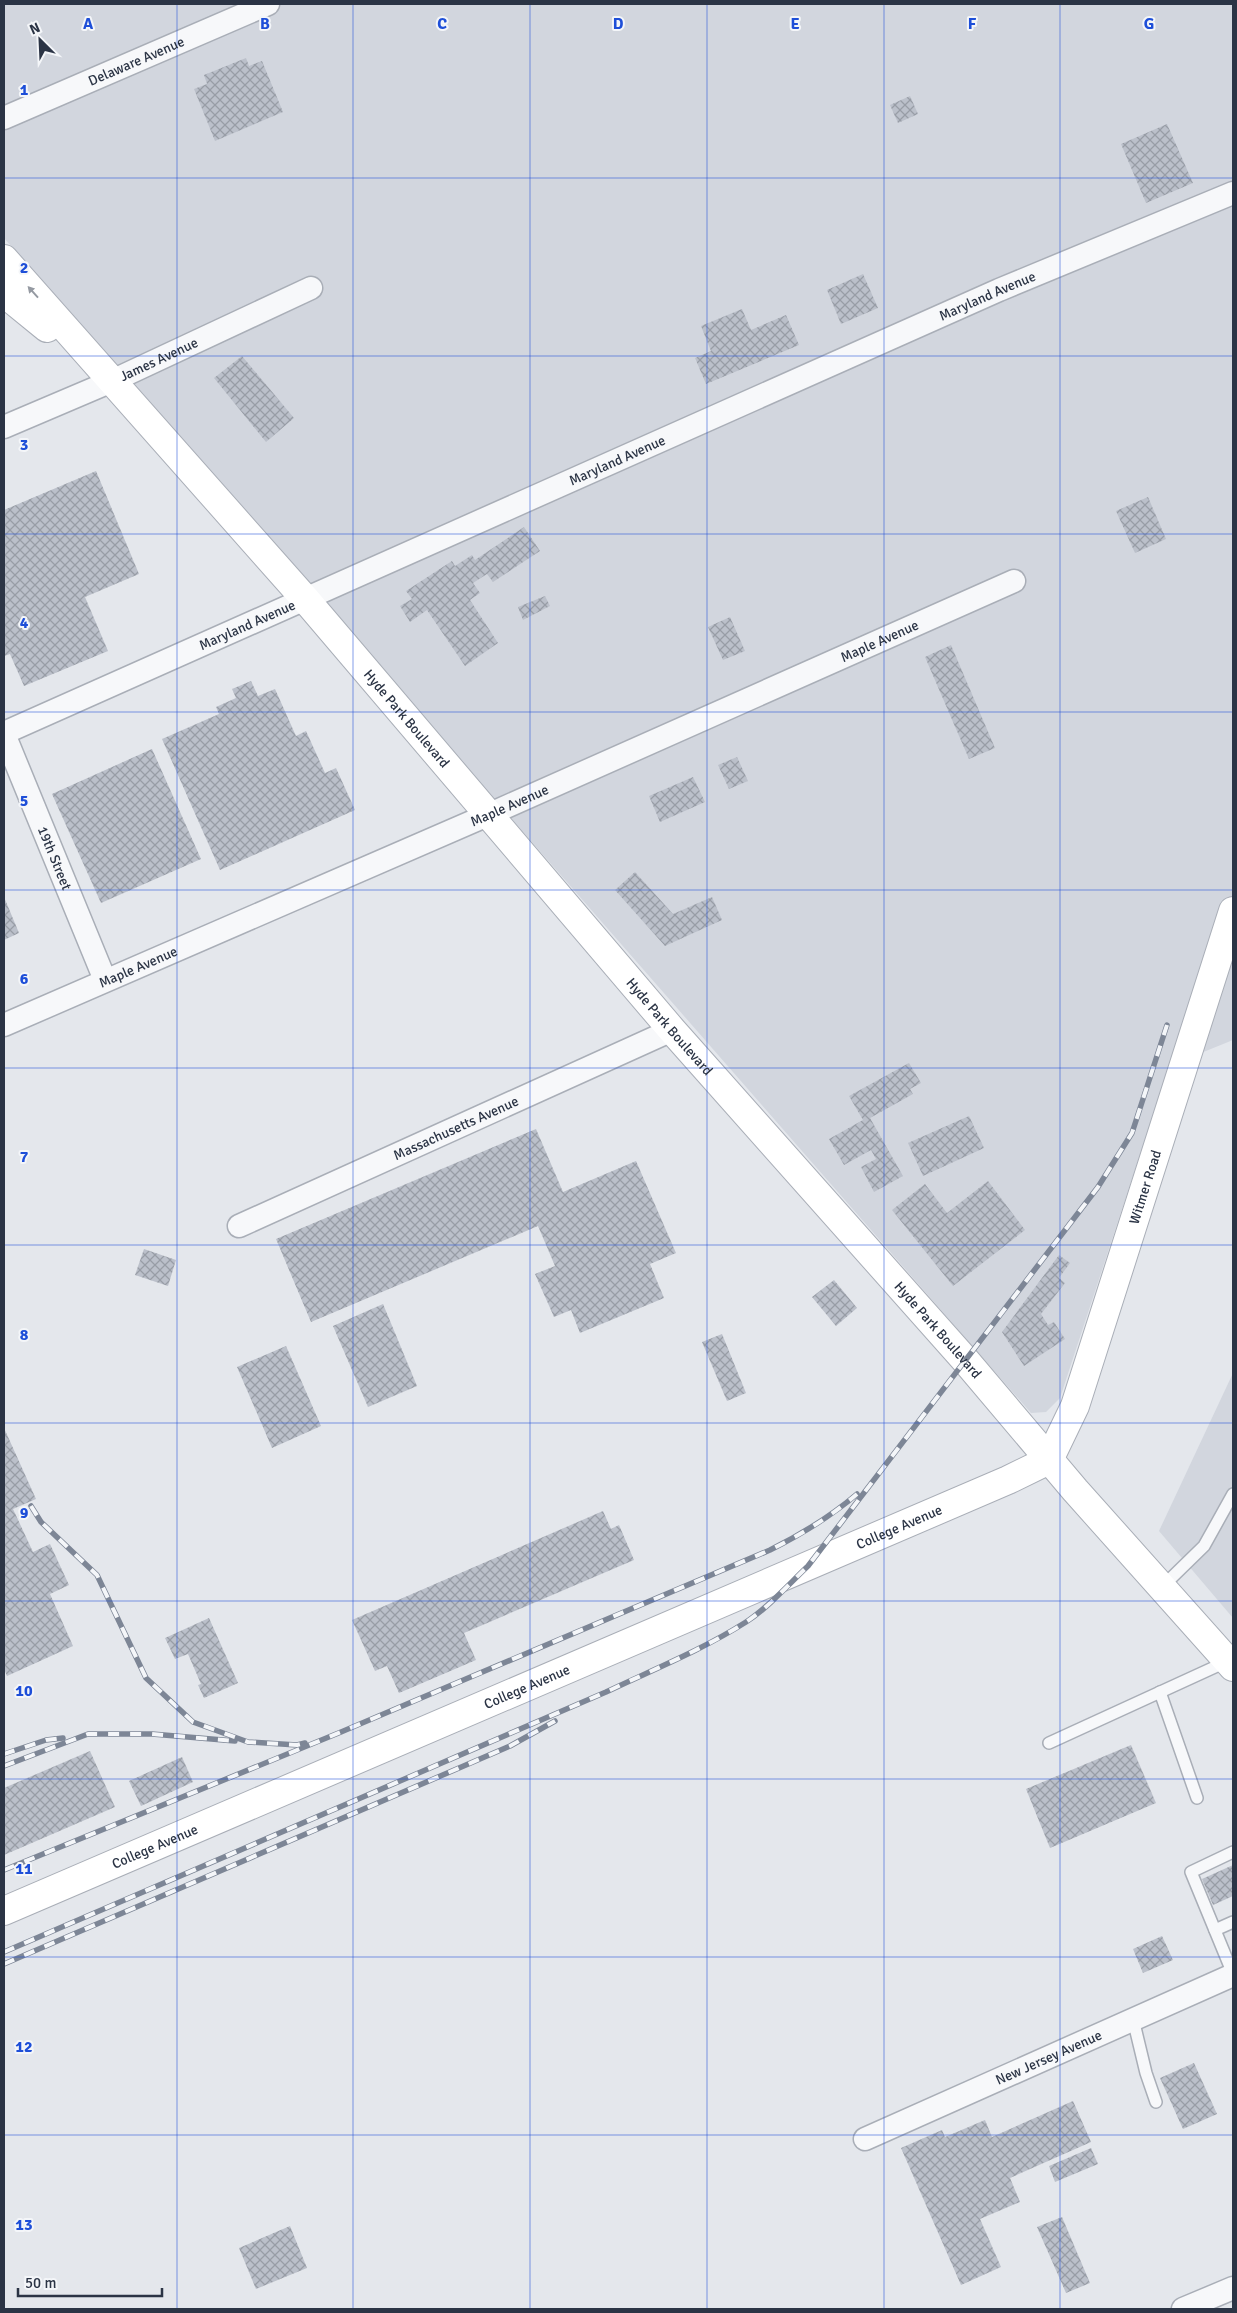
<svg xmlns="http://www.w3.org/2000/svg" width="1237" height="2313" font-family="Signika,sans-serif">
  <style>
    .built { fill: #d2d6de }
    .building { fill: url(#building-cross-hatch) }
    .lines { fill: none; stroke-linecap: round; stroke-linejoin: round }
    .lane-casing { stroke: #a9aeb7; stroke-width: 14 }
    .street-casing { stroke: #a9aeb7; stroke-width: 25 }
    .secondary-casing { stroke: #a9aeb7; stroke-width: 30 }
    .lane { stroke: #f7f8fa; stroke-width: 11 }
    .street { stroke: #f7f8fa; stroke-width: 22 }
    .secondary { stroke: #fff; stroke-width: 28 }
    .rail-casing { stroke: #7d8696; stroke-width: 5.5 }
    .rail { stroke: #f4f6f9; stroke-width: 4; stroke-dasharray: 11; stroke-linecap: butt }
    .oneway { fill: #959aa2 }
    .grid { fill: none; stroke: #1d4ed8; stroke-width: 1; stroke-opacity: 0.55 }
    .labels { text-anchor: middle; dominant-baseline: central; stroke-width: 4; stroke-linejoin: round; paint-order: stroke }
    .street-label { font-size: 14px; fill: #2b3445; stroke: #f4f6f9 }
    .grid-label { font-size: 16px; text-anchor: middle; font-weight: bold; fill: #1d4ed8; stroke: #f4f6f9; stroke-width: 4; stroke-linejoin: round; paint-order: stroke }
  </style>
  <defs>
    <pattern id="building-cross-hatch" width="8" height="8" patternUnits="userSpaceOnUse" patternTransform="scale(1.25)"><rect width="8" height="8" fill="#bbc0ca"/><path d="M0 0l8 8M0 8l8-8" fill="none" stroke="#989da6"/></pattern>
  </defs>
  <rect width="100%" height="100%" fill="#e4e7ec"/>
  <g class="built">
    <polygon points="4,4 1233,4 1233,1040 1169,1066 1060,1398 1046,1412 1031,1413 4,238"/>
    <polygon points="1233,1373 1233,1618 1159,1531"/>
  </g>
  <g class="building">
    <polygon points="246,58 249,66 262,61 283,112 215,141 194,89 207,84 204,75"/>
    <polygon points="910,96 918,114 898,123 890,105"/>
    <polygon points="1167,124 1193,183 1146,203 1121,144"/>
    <polygon points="863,274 878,308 841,324 827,290"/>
    <polygon points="742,309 751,330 786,315 799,345 706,384 695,358 711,351 701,326"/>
    <polygon points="242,356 294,418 266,442 214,378"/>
    <polygon points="96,471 139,574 85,597 108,651 24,686 10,654 4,656 4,510"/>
    <polygon points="1148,497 1166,539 1135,553 1116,511"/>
    <polygon points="524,527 540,551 493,582 487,574 473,583 480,593 470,600 498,643 465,666 427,610 410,622 400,606 412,599 406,591 452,561 455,566 472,555 475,560"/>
    <polygon points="545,596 550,606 523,620 518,607"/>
    <polygon points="730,617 745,651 723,660 708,627"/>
    <polygon points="951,645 995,748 969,759 925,657"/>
    <polygon points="251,681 258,696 275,689 296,736 306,731 325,773 336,768 355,810 220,870 162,739 219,714 216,707 236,698 232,689"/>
    <polygon points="152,749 201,859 101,903 52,794"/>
    <polygon points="737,757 748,781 729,789 718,765"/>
    <polygon points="693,777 705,802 660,822 649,796"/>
    <polygon points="635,872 673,914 712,897 722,920 665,946 615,890"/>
    <polygon points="4,897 19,933 4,940"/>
    <polygon points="909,1063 921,1083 910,1089 913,1094 870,1118 903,1176 874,1192 861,1167 876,1159 871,1150 844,1165 829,1139 863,1120 849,1096"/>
    <polygon points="969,1116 984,1148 923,1176 908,1143"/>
    <polygon points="536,1129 563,1192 636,1161 676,1253 650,1264 664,1298 580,1333 571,1310 554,1317 535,1274 555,1266 538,1226 311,1322 276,1239"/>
    <polygon points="988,1181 1025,1230 953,1286 892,1210 925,1184 947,1213"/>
    <polygon points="144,1249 176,1260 168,1286 135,1275"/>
    <polygon points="1059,1255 1070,1263 1059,1278 1065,1283 1041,1314 1048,1325 1054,1322 1065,1339 1024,1366 1002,1332"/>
    <polygon points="834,1280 857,1308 836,1326 812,1297"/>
    <polygon points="383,1304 417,1386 368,1407 333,1326"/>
    <polygon points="722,1334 746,1393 727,1401 702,1342"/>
    <polygon points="286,1346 321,1426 272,1448 237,1367"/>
    <polygon points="4,1428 36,1499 13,1509 33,1552 50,1544 69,1585 50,1594 73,1646 7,1676 4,1669"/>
    <polygon points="603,1511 611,1529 619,1525 634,1560 464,1633 476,1660 399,1693 387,1666 375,1671 352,1620"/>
    <polygon points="209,1618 238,1683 204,1698 198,1685 201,1684 188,1654 175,1659 165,1638"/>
    <polygon points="1131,1745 1156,1803 1050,1848 1026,1789"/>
    <polygon points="90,1751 115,1807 4,1855 4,1788"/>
    <polygon points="182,1757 193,1782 141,1806 129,1781"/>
    <polygon points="1233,1865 1233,1896 1213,1905 1202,1879"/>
    <polygon points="1162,1936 1173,1960 1143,1973 1133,1949"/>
    <polygon points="1194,2063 1217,2114 1183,2129 1160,2078"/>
    <polygon points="1073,2101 1091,2142 1010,2178 1020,2202 980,2219 1001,2267 961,2285 901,2148 942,2130 945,2137 985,2120 992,2137"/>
    <polygon points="1091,2148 1098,2164 1055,2182 1049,2166"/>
    <polygon points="1062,2217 1090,2283 1066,2293 1037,2227"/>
    <polygon points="290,2226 307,2268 256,2289 239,2248"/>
  </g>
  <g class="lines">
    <g class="lane-casing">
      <g id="lane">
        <polyline points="1162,1587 1204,1546 1233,1494"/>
        <polyline points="1160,1692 1197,1798"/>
        <polyline points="1049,1743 1228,1661"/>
        <polyline points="1233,1852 1191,1872 1233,1974"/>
        <polyline points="1215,1930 1233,1922"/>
        <polyline points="1133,2019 1146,2073 1156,2102"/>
      </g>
    </g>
    <g class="street-casing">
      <g id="street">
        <path id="s1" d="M4 118 268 4"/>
        <path id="s2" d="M4 427 112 381 311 288"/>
        <path id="s3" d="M4 733 999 290 1233 193"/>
        <path id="s4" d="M4 734 105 980"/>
        <path id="s5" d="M4 1025 490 814 1014 581"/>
        <path id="s6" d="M239 1226 672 1030"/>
        <path id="s7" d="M865 2139 1233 1975"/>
        <polyline points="1183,2309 1233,2288"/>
      </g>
    </g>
    <g class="secondary-casing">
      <g id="secondary">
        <path id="s8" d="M4 259 306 600 672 1030 966 1361 1075 1490 1233 1667"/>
        <polyline points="4,293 47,328"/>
        <path id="s9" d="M4 1911 1008 1480 1049 1460 1075 1406 1233 911"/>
      </g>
    </g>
    <use href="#lane" class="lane"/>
    <use href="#street" class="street"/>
    <use href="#secondary" class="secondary"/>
    <g class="rail-casing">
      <g id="rail">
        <polyline points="31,1506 41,1522 97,1575 146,1678 193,1722 248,1742 297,1745 305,1743"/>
        <polyline points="4,1754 46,1740 63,1738"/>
        <polyline points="4,1766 88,1734 152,1734 235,1741"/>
        <path d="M4 1870 341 1732 770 1550C802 1534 830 1517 857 1494"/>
        <path d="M4 1952 606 1692C652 1670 702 1650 746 1622 769 1607 788 1585 808 1566L1098 1187 1132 1133 1167 1025"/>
        <polyline points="4,1964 510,1746 555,1721"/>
      </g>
    </g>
    <use href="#rail" class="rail"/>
  </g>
  <defs><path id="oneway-solid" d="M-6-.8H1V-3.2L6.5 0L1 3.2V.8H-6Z" transform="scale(1.25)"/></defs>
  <use class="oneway" href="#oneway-solid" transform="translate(33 292) rotate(-132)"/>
  <path class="grid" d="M177 4V2309M353 4V2309M530 4V2309M707 4V2309M884 4V2309M1060 4V2309M4 178H1233M4 356H1233M4 534H1233M4 712H1233M4 890H1233M4 1068H1233M4 1245H1233M4 1423H1233M4 1601H1233M4 1779H1233M4 1957H1233M4 2135H1233"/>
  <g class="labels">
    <g class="street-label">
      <text stroke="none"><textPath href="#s1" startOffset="144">Delaware Avenue</textPath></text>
      <text stroke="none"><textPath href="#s3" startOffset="1076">Maryland Avenue</textPath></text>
      <text stroke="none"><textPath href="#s2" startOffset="169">James Avenue</textPath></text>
      <text stroke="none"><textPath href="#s3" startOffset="671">Maryland Avenue</textPath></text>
      <text stroke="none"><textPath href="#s3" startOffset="266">Maryland Avenue</textPath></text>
      <text stroke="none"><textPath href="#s5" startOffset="956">Maple Avenue</textPath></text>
      <text stroke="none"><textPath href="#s8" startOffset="611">Hyde Park Boulevard</textPath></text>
      <text stroke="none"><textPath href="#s5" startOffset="551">Maple Avenue</textPath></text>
      <text stroke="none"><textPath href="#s4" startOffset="134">19th Street</textPath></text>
      <text stroke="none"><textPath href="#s5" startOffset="146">Maple Avenue</textPath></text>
      <text stroke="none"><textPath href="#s8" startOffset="1016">Hyde Park Boulevard</textPath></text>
      <text stroke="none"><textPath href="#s6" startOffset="238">Massachusetts Avenue</textPath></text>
      <text stroke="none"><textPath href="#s9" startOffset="1428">Witmer Road</textPath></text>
      <text stroke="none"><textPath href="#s8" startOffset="1421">Hyde Park Boulevard</textPath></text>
      <text stroke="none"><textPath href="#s9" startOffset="974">College Avenue</textPath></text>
      <text stroke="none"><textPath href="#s9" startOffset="569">College Avenue</textPath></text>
      <text stroke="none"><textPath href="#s9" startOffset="164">College Avenue</textPath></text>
      <text stroke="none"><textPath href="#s7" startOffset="201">New Jersey Avenue</textPath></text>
    </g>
  </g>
  <g class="grid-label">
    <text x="88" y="29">A</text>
    <text x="265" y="29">B</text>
    <text x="442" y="29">C</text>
    <text x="618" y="29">D</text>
    <text x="795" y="29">E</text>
    <text x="972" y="29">F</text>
    <text x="1149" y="29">G</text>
    <text x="24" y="95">1</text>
    <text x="24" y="273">2</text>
    <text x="24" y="450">3</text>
    <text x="24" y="628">4</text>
    <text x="24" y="806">5</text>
    <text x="24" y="984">6</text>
    <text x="24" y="1162">7</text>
    <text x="24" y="1340">8</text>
    <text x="24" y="1518">9</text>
    <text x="24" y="1696">10</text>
    <text x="24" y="1874">11</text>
    <text x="24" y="2052">12</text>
    <text x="24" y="2230">13</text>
  </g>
  <rect width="1237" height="2313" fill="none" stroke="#2b3445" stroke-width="10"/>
  <g transform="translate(40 40) rotate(336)" stroke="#f4f6f9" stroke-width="4" paint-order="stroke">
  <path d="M0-4L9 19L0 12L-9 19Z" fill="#2b3445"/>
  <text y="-8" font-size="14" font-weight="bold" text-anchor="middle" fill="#2b3445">N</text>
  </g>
  <path d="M18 2288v8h144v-8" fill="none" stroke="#2b3445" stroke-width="2.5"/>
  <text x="25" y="2288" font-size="15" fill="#2b3445" stroke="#f4f6f9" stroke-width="4" paint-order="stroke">50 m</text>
</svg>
